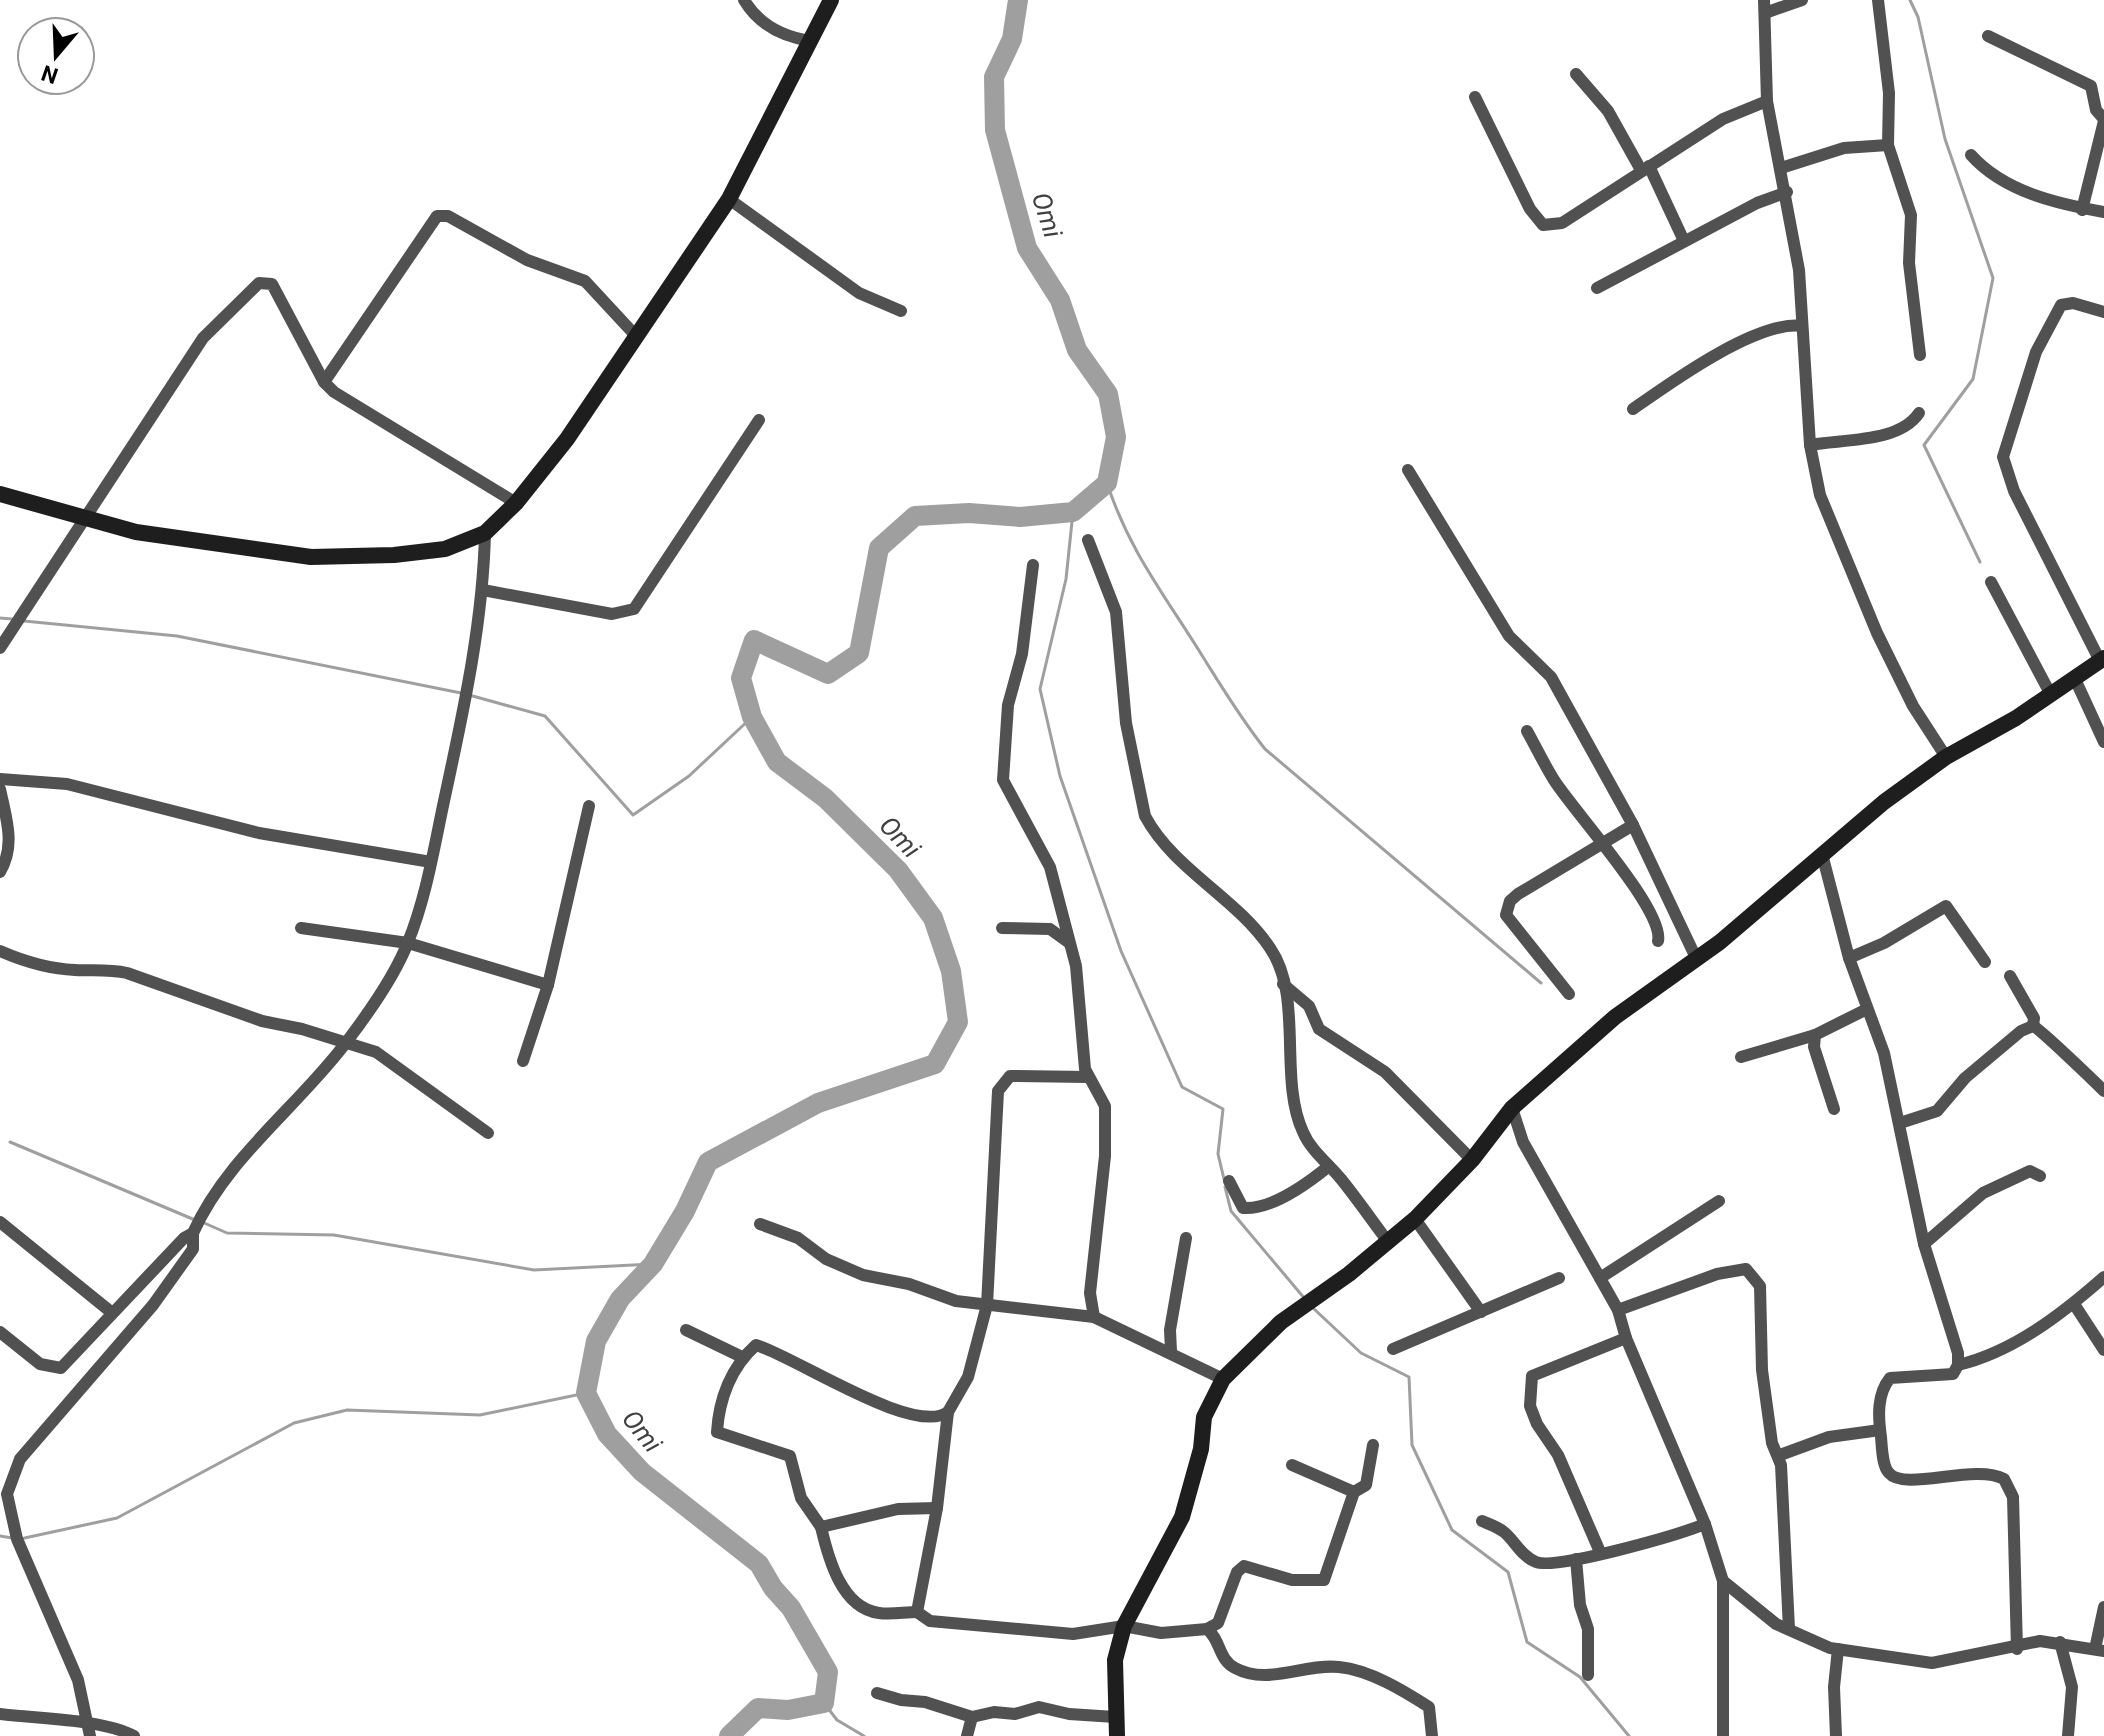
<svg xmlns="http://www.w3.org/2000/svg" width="2104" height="1736" font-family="Roboto,sans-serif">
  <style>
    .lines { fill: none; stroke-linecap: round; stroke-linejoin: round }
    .stream { stroke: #9f9f9f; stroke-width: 3 }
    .river { stroke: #9f9f9f; stroke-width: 20 }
    .street { stroke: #515151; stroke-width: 12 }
    .secondary { stroke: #1e1e1e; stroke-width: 16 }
    .labels { text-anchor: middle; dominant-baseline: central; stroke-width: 6; stroke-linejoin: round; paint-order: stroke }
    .water-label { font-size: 26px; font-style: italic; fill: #404040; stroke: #fff }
  </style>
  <rect width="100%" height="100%" fill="#fff"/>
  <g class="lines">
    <g class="stream">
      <polyline points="1910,0 1918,17 1945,139 1993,278 1973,379 1924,445 1980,562"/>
      <path d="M1107 483C1129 551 1166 597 1203 657 1223 689 1241 719 1265 749L1541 983"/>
      <polyline points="1073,512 1066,579 1040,689 1060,776 1121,951 1182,1087 1223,1109 1218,1154 1224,1179"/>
      <polyline points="0,618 12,619"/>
      <polyline points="24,621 177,636 461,693"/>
      <polyline points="469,695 545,716 633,815 689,776 752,717"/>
      <polyline points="10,1142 195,1220"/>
      <polyline points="1225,1187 1231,1211 1305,1299"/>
      <polyline points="202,1222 227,1233 334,1235 534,1270 653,1264"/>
      <polyline points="1313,1308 1361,1353 1409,1377 1412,1445 1452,1530 1508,1572 1527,1642 1580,1677 1629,1736"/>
      <polyline points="0,1536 12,1538"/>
      <polyline points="20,1539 117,1518 294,1423 347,1410 480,1415 586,1393"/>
      <polyline points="824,1703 837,1720 864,1736"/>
    </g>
    <polyline class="river" points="729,1736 758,1708 788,1710 824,1703 828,1672 791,1608 773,1588 759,1564 642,1472 607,1434 586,1393 596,1341 620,1299 653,1264 685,1211 708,1162 818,1103 935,1064 958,1022 951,971 933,918 898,870 825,798 777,762 752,717 741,678 754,640 828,674 859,653 879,548 915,516 969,513 1020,517 1073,512 1107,483 1116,437 1108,394 1077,350 1060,300 1027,248 995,130 994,77 1012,39 1018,0"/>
    <g class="street">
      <path d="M744 0C759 25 783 37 811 41"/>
      <polyline points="1764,0 1767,101 1799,270 1810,445 1820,495 1877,633 1913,706 1946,757"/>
      <polyline points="1878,0 1889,93 1888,145 1911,215 1909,263 1920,355"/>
      <polyline points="1765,13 1802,0"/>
      <polyline points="1988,36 2091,86 2096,110 2104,119"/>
      <polyline points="1576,74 1608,111 1641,170"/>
      <polyline points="1475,97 1530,209 1543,225 1562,223 1723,119 1767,101"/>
      <path d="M1971 155C2004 192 2058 204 2104 212"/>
      <polyline points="1649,166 1684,241"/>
      <polyline points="1781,168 1844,148 1888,145"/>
      <polyline points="729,199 859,293 901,311"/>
      <polyline points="2082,210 2104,121"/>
      <polyline points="1597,288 1757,203 1787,192"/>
      <polyline points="324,382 437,216 448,216 527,260 585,281 636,336"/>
      <path d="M1633 409C1670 383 1757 320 1802 326"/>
      <path d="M1810 445C1843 439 1899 443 1919 413"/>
      <polyline points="1408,470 1509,636 1551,677 1633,825 1697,960"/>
      <path d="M1088 540 1116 612 1126 723 1145 816C1174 870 1237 898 1270 948 1304 997 1278 1078 1303 1132 1311 1151 1329 1164 1341 1179 1358 1200 1373 1222 1389 1243"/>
      <polyline points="1033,565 1022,654 1008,705 1003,780 1050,867 1076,966 1085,1069 1105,1106 1105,1156 1090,1293 1094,1317"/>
      <polyline points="1991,582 2051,695"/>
      <polyline points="483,590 612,614 634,609 759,420"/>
      <polyline points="0,648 203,338 259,283 272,284 324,382 334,392 516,503"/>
      <polyline points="2100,661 2014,491 2003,457 2036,352 2061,305 2073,303 2104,312"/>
      <polyline points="2075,679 2104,742"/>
      <path d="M1527 731C1536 747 1544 764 1554 780 1572 809 1665 911 1658 941"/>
      <polyline points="0,779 67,784 259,833 431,862"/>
      <path d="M0 789C6 818 16 845 0 872"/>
      <path d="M1822 854 1849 958 1884 1053 1924 1244 1958 1353V1365L1953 1374 1890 1378C1877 1394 1878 1416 1881 1437 1882 1447 1882 1466 1889 1473 1905 1492 1975 1463 2004 1479L2013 1497 2017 1649"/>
      <polyline points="301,928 408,943 548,985"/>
      <polyline points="1002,928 1050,929 1068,942"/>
      <path d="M0 951C23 961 50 969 75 970 93 971 109 969 127 973L262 1021 302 1029 376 1052 488 1133"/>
      <polyline points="1849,958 1884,943 1946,906 1985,962"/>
      <polyline points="2010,976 2034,1018 2033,1026"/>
      <polyline points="1283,984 1309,1006 1319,1029 1385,1072 1472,1160"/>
      <polyline points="1569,994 1506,915 1510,901 1518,894 1633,825"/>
      <polyline points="1815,1035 1814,1047 1834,1109"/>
      <polyline points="1741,1057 1815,1035 1867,1009"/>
      <polyline points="523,1061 548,985 589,806"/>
      <path d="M1088 1077 1010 1076 998 1091 987 1305 968 1377 948 1412 937 1508 917 1612 930 1621 1073 1634 1124 1626 1161 1633 1207 1629C1221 1640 1218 1659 1235 1668 1268 1686 1305 1663 1339 1667 1370 1670 1404 1691 1429 1707L1432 1736"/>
      <polyline points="1512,1108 1523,1142 1618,1310 1626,1338 1705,1524 1723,1581 1776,1624 1830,1648 1932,1663 2040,1641 2104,1651"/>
      <path d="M1900 1123 1937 1111 1965 1078 2021 1031 2033 1026C2040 1029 2094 1081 2104 1091"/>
      <path d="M1229 1181 1243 1208C1272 1210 1307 1184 1329 1166"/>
      <polyline points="1415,1219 1481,1312"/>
      <polyline points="0,1222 111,1312"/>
      <polyline points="760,1224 798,1238 826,1259 863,1275 909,1284 956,1301 1094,1317 1223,1379"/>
      <polyline points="1924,1244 1983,1193 2030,1171 2040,1176"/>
      <polyline points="1600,1278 1719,1201"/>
      <polyline points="2074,1304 2104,1350"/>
      <polyline points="1618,1310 1717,1274 1746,1269 1760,1286 1762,1370 1772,1443 1781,1465 1789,1629"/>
      <polyline points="686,1330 742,1357"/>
      <path d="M0 1332 40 1364 61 1368 184 1238 193 1233C227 1157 299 1106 348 1040 370 1011 395 976 408 942 426 898 434 848 444 801 463 713 483 623 485 533"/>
      <polyline points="1393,1349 1559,1278"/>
      <polyline points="1171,1351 1170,1330 1186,1238"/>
      <path d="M1958 1365C2013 1352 2062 1314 2104 1277"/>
      <polyline points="1780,1455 1829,1437 1880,1430"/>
      <polyline points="1292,1465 1354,1492"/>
      <path d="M937 1508 898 1509 821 1527 801 1498 790 1456 717 1432C719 1399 731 1367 756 1345 794 1356 914 1437 948 1412"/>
      <path d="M1482 1521C1489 1524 1498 1527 1504 1532 1515 1541 1521 1556 1536 1562 1557 1570 1678 1535 1705 1524"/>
      <path d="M821 1527C828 1557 841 1608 879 1613 891 1615 905 1612 917 1612"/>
      <polyline points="1600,1552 1558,1455 1537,1424 1530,1406 1532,1376 1626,1338"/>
      <polyline points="1576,1559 1580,1605 1588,1629 1588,1675"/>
      <polyline points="1207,1629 1218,1623 1237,1572 1244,1566 1292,1580 1324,1580 1354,1492 1366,1485 1373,1445"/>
      <polyline points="2060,1642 2072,1687 2068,1736"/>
      <polyline points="2095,1649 2104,1607"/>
      <polyline points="877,1693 901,1700 925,1702 972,1717"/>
      <path d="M0 1714C38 1719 103 1719 134 1736"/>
      <polyline points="90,1736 78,1680 17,1539 7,1494 20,1459 153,1305 193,1249 193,1233"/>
      <polyline points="967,1736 972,1717 994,1712 1015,1714 1039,1707 1069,1714 1115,1717"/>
      <polyline points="1723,1736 1723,1581"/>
      <polyline points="1836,1736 1834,1687 1838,1649"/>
    </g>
    <g class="secondary">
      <polyline points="0,494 136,532 311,557 394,555 445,549 485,533 516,503 567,439 729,199 831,0"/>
      <polyline points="1117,1736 1115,1660 1124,1626 1182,1517 1201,1449 1204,1417 1223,1379 1281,1322 1349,1274 1415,1219 1472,1160 1512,1108 1615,1017 1720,942 1884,802 1946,757 2016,718 2104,658"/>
    </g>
  </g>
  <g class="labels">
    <g class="water-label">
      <text transform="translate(1047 215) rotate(72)">Omi</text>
      <text transform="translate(900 837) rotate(46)">Omi</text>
      <text transform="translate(642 1431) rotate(51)">Omi</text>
    </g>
  </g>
  <g transform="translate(56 56) rotate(199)"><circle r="38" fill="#ffffff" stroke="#999999" stroke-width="2"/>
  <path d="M0-6L14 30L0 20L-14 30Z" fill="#000000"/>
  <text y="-12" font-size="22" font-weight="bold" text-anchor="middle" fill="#000000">N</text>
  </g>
</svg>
